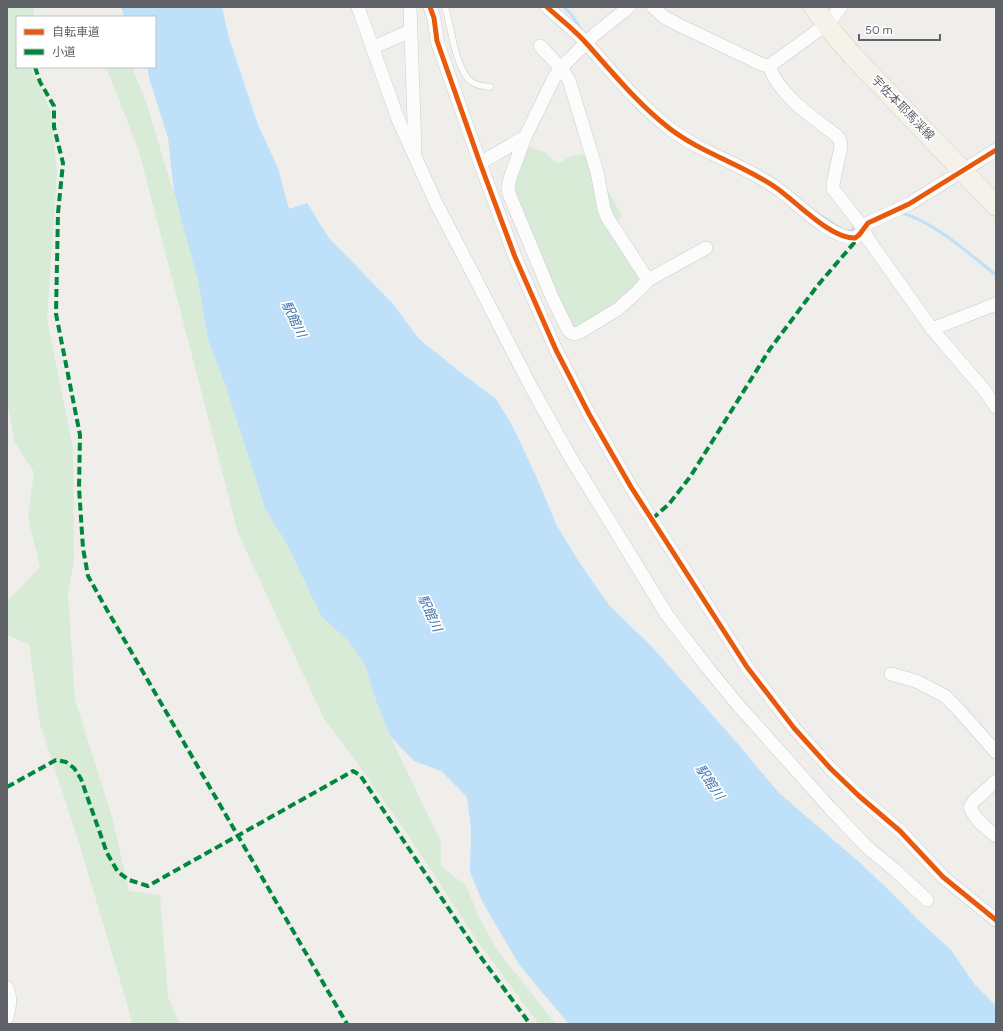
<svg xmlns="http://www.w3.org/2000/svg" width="1003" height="1031" font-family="Figtree,'Noto Sans JP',sans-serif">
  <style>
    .green { fill: #d8ebd6 }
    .water { fill: #bfe0f9 }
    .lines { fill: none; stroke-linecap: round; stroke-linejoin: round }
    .stream { stroke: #bfe0f9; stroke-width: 3 }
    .service-casing { stroke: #cbcccc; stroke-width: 7 }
    .minor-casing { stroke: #cbcccc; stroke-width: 14 }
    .primary-casing { stroke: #d7ceb8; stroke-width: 21 }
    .service { stroke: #fdfcfc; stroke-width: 6 }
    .minor { stroke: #fdfcfc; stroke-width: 13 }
    .primary { stroke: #f4f2e9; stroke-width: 20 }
    .quiet { stroke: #00873e; stroke-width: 4; stroke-dasharray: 8 4; stroke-linecap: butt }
    .cycleway-casing { stroke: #fff; stroke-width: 8 }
    .cycleway { stroke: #e8590c; stroke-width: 5 }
    .labels { text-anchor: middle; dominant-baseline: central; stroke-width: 3.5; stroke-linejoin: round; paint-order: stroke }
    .street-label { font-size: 12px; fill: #5f6368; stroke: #fff }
    .water-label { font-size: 13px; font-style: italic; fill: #4174aa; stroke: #fff }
  </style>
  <rect width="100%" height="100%" fill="#efeeea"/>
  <g class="green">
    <polygon points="7,7 34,7 33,17 17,17 17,67 31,67 51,112 57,173 47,320 73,448 74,561 68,593 75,700 112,817 129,891 160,895 168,997 180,1024 132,1024 126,1000 77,836 40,724 29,644 7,635 7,602 40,567 28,516 34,472 15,443 7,401"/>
    <polygon points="106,67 132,67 146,102 185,230 198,281 208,340 225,384 266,511 287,544 321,616 348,641 365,665 375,698 390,736 441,842 441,866 466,886 479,917 497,950 556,1024 539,1024 478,942 410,838 353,757 324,719 238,533 139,151"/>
    <polygon points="525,146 544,152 558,164 569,157 589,153 607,189 622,216 615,224 643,278 616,306 572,329 512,194"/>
  </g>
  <polygon class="water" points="121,7 222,7 229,38 258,125 278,168 289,209 307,203 329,238 394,305 419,339 464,375 496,399 512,425 536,476 557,526 581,565 609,605 653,648 737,743 779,793 858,861 894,895 916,918 951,950 975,985 996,1006 996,1024 569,1024 520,966 482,901 470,872 471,829 467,797 441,771 414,761 390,736 375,698 365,665 348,641 321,616 287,544 266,511 225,384 208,340 198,281 174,192 168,138 150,81 147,67 155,67 155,17 124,17"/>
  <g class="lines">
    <g class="stream">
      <polyline points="564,7 571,14 581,29"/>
      <polyline points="814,211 841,229"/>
      <path d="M902 213C936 223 968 253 996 275"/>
      <path d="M846 231C851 232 853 229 856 225"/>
    </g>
    <g class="service-casing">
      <path id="service" d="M445 7C451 26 456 72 472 82 477 86 484 86 490 87"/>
    </g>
    <g class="minor-casing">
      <g id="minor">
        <polyline points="358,7 398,119 436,203 472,272 530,385 569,455 667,615 706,666 738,705 830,808 867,847 896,871 927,900"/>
        <polyline points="410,7 415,149"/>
        <polyline points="430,7 434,18 437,41 480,163 515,257 556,350 589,414 631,487 747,667 794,728 830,768 859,796 900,831 943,877 996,920"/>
        <path d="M547 7C560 19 575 30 587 44 613 73 638 104 669 128 701 153 742 164 775 187 796 201 830 239 855 238L859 235 868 223 909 204 996 150"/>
        <path d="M629 7 594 35 561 68 554 78 525 137 510 178 508 189 510 196 552 297 568 330C572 334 575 335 580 332L618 309 637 292 648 280 706 248"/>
        <polyline points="653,7 664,17 679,25 761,64 769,66 827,24 841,7"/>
        <polyline points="540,46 561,68 569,80 597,172 604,209 607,217 648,280"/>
        <polyline points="372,48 410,31"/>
        <path d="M769 66C780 96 811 116 836 135L840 140 841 146 833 184V189L861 225 868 239 932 329 985 391 996 407"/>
        <polyline points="480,163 525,137"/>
        <polyline points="932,329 996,304"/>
        <polyline points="891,674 916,681 945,696 958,709 996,752"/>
        <path d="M996 781 974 801 970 807C975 820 985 827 996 836"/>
        <path d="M7 988C12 999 9 1007 7 1018"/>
      </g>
    </g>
    <g class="primary-casing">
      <polyline id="primary" points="814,7 833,33 853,56 996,206"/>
    </g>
    <use href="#service" class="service"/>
    <use href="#minor" class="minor"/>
    <use href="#primary" class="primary"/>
    <g class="quiet">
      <polyline points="35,67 40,82 54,106 54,127 63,163 58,213 56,314 80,435 79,488 83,548 88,576 103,603 347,1024"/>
      <polyline points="652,519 669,504 690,477 770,349 818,285 854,243 855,238"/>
      <polyline points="7,787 56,760 66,762 74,768 81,779 107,853 118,872 129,880 148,886 353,771 360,775 480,956 530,1024"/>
    </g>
    <g class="cycleway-casing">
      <g id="cycleway">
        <polyline points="430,7 434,18 437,41 480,163 515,257 556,350 589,414 631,487 747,667 794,728 830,768 859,796 900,831 943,877 996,920"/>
        <path d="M547 7C560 19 575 30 587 44 613 73 638 104 669 128 701 153 742 164 775 187 796 201 830 239 855 238L859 235 868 223 909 204 996 150"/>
      </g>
    </g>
    <use href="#cycleway" class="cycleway"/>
  </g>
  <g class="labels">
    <g class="street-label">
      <text transform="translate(903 108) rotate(46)">宇佐本耶馬渓線</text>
    </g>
    <g class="water-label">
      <text transform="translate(294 319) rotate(64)">駅館川</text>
      <text transform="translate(430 613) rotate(65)">駅館川</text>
      <text transform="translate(710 782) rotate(55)">駅館川</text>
    </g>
  </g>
  <rect width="1003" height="1031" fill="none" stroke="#5f6368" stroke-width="16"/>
  <rect x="16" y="16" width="140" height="52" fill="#ffffff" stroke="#bfc1c3"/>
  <rect x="24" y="29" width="20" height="6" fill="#e8590c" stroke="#bfc1c3"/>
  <text x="52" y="36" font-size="12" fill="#5f6368">自転車道</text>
  <rect x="24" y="49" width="20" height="6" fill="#00873e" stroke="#bfc1c3"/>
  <text x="52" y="56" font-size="12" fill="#5f6368">小道</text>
  <path d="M859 34v6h81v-6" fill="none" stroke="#5f6368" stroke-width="2"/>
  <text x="865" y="34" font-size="12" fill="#5f6368" stroke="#ffffff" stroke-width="3" paint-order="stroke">50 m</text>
</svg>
